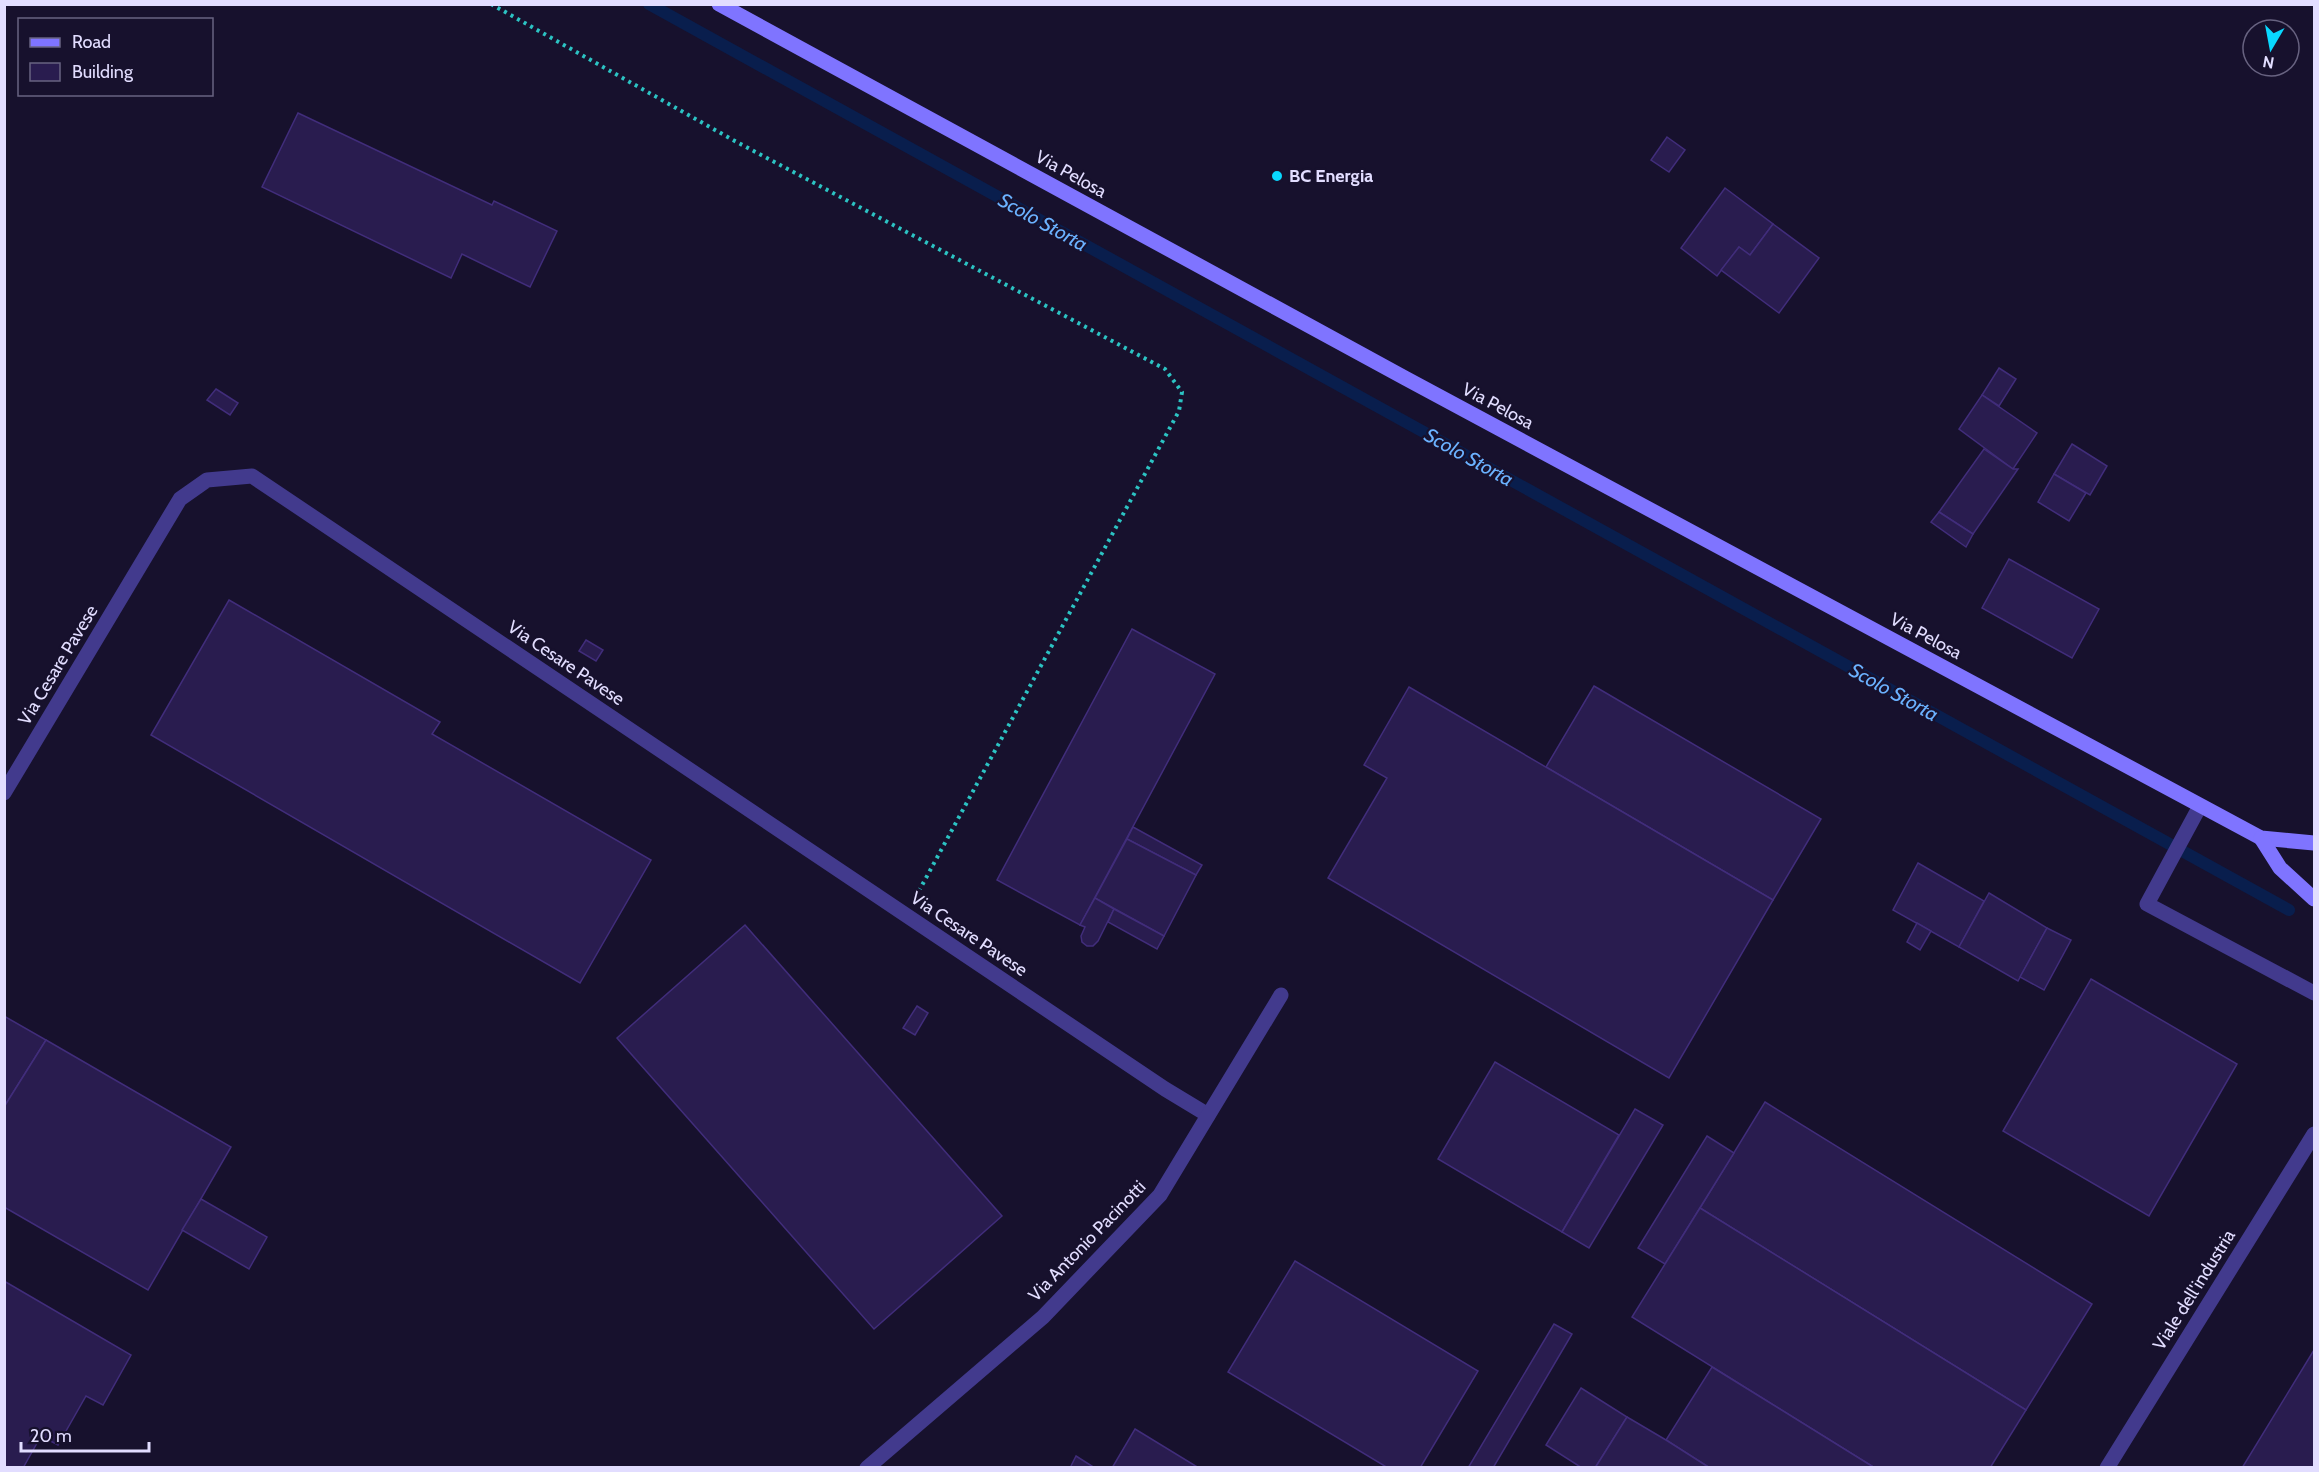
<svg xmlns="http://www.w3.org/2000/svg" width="2319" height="1472" font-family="Cabin,sans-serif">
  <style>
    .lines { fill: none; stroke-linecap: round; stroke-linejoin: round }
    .stream { stroke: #091e4d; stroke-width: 12 }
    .building { fill: #291c4f; stroke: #412d7b; stroke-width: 1.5 }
    .path { stroke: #2cc3c3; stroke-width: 4; stroke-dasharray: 3 4.5; stroke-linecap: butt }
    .service { stroke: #423a8d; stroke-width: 15 }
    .minor { stroke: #423a8d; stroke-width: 15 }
    .secondary { stroke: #7f74ff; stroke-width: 15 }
    .poi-dot { fill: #09d8ff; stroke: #17112d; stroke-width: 2 }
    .labels { text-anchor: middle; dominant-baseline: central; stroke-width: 4.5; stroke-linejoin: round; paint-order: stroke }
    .street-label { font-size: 18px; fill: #e2ddff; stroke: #17112d }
    .poi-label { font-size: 18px; font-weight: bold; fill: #e2ddff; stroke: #17112d; text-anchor: start }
    .water-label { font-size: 20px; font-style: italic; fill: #6bb2ff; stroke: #17112d }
  </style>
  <rect width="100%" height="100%" fill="#17112d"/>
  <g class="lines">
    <polyline class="stream" points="649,4 2289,910"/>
  </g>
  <g class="building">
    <polygon points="298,113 492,205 494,201 557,231 530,287 462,254 451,278 262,187"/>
    <polygon points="1667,137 1685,150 1669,172 1651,160"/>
    <polygon points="1725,188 1773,224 1750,255 1739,247 1717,276 1681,248"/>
    <polygon points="1773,224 1819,258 1779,313 1721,270 1739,247 1750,255"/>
    <polygon points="1999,368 2016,379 1999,406 1982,395"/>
    <polygon points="216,389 238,403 230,415 207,400"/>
    <polygon points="1982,395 2037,433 2013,469 1959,429"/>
    <polygon points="2072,444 2107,466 2090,495 2054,474"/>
    <polygon points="1984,449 2013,469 2018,469 1973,534 1939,512"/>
    <polygon points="2054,474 2086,493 2069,521 2038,502"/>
    <polygon points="1939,512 1973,534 1966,547 1931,522"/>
    <polygon points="2009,559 2099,609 2072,658 1982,608"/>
    <polygon points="229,600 440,722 432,734 651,860 580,983 151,735"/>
    <polygon points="1132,629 1215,674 1080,925 997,880"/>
    <polygon points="586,640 603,650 596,661 579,651"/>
    <polygon points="1594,686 1821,819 1773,900 1546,767"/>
    <polygon points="1409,687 1773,900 1669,1078 1328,878 1387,778 1364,765"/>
    <polygon points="1133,827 1202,865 1196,875 1127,839"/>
    <polygon points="1127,839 1196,875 1164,936 1095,898"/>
    <polygon points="1918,863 1984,901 1959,947 1893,910"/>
    <polygon points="1989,893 2047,928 2018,981 1959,947"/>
    <polygon points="1095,898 1114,909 1098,941 1093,946 1087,946 1082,942 1081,936 1085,927 1080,925"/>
    <polygon points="1114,909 1164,936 1157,949 1108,922"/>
    <polygon points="1917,923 1931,931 1920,950 1907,942"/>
    <polygon points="745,925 1002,1216 874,1329 617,1038"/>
    <polygon points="2047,928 2071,940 2044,990 2020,977"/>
    <polygon points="2091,979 2237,1064 2149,1216 2003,1131"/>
    <polygon points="917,1006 928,1013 915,1035 903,1028"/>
    <polygon points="4,1016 46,1040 4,1107"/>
    <polygon points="46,1040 231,1147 148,1290 4,1207 4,1107"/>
    <polygon points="1495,1062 1619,1135 1562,1232 1438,1159"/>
    <polygon points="1765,1102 2092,1304 2026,1410 1700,1208"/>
    <polygon points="1635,1109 1663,1125 1589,1248 1562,1232"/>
    <polygon points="1707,1136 1734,1153 1665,1264 1638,1248"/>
    <polygon points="201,1199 267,1237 249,1269 182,1230"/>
    <polygon points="1700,1208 2026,1410 1990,1468 1875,1468 1632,1317"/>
    <polygon points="1295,1261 1478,1371 1420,1468 1388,1468 1228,1372"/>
    <polygon points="4,1281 131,1355 103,1405 86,1396 58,1445 41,1436 23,1468 4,1468"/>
    <polygon points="1554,1324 1572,1334 1493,1468 1468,1468"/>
    <polygon points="2314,1350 2314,1468 2242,1468"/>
    <polygon points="1712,1367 1875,1468 1710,1468 1666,1440"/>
    <polygon points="1581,1388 1627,1417 1595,1468 1582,1468 1546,1445"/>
    <polygon points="1627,1417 1666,1440 1710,1468 1595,1468"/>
    <polygon points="1135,1429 1199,1468 1112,1468"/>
    <polygon points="1076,1456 1095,1468 1070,1468"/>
  </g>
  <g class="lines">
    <polyline class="path" points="491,4 733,140 1165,369 1182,392 1179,411 920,889"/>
    <polyline class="service" points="2200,806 2147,904 2314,993"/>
    <g class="minor">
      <polyline points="4,793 180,499 207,480 252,476 1165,1089 1208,1115"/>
      <polyline points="867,1468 1043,1317 1160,1195 1281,995"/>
      <polyline points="2107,1468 2314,1134"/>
    </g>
    <g class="secondary">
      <polyline points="719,4 1405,378 2261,838 2314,843"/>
      <polyline points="2261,838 2280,868 2314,899"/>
    </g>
  </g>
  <circle class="poi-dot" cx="1277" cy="176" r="6"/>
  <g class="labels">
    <g class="street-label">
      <text transform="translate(1071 174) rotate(29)">Via Pelosa</text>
      <text transform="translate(1498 406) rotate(28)">Via Pelosa</text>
      <text transform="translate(1926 636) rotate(28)">Via Pelosa</text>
      <text transform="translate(566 663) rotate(34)">Via Cesare Pavese</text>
      <text transform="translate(58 665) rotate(-59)">Via Cesare Pavese</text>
      <text transform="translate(969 934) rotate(34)">Via Cesare Pavese</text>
      <text transform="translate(1087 1241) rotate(-46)">Via Antonio Pacinotti</text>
      <text transform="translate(2194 1290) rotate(-58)">Viale dell'industria</text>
    </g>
    <g class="poi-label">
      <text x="1289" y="176">BC Energia</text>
    </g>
    <g class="water-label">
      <text transform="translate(1043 222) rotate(29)">Scolo Storta</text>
      <text transform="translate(1469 457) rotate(29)">Scolo Storta</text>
      <text transform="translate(1894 692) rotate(29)">Scolo Storta</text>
    </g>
  </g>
  <rect width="2319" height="1472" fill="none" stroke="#e2ddff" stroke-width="12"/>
  <rect x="18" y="18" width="195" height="78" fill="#17112d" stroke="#686381" stroke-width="1.5"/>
  <rect x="30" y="38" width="30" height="9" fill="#7f74ff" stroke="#686381" stroke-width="1.5"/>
  <text x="72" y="48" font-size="18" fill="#e2ddff">Road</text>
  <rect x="30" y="63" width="30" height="18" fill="#291c4f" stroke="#686381" stroke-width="1.5"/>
  <text x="72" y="78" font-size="18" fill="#e2ddff">Building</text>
  <g transform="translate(2271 48) rotate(190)"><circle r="28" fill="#17112d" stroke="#686381" stroke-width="1.5"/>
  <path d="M0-4.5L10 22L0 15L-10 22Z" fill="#09d8ff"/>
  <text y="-9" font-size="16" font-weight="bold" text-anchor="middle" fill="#e2ddff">N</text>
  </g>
  <path d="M21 1442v9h128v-9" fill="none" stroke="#e2ddff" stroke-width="3"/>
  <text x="30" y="1442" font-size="18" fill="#e2ddff" stroke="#17112d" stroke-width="4.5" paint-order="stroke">20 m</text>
</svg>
